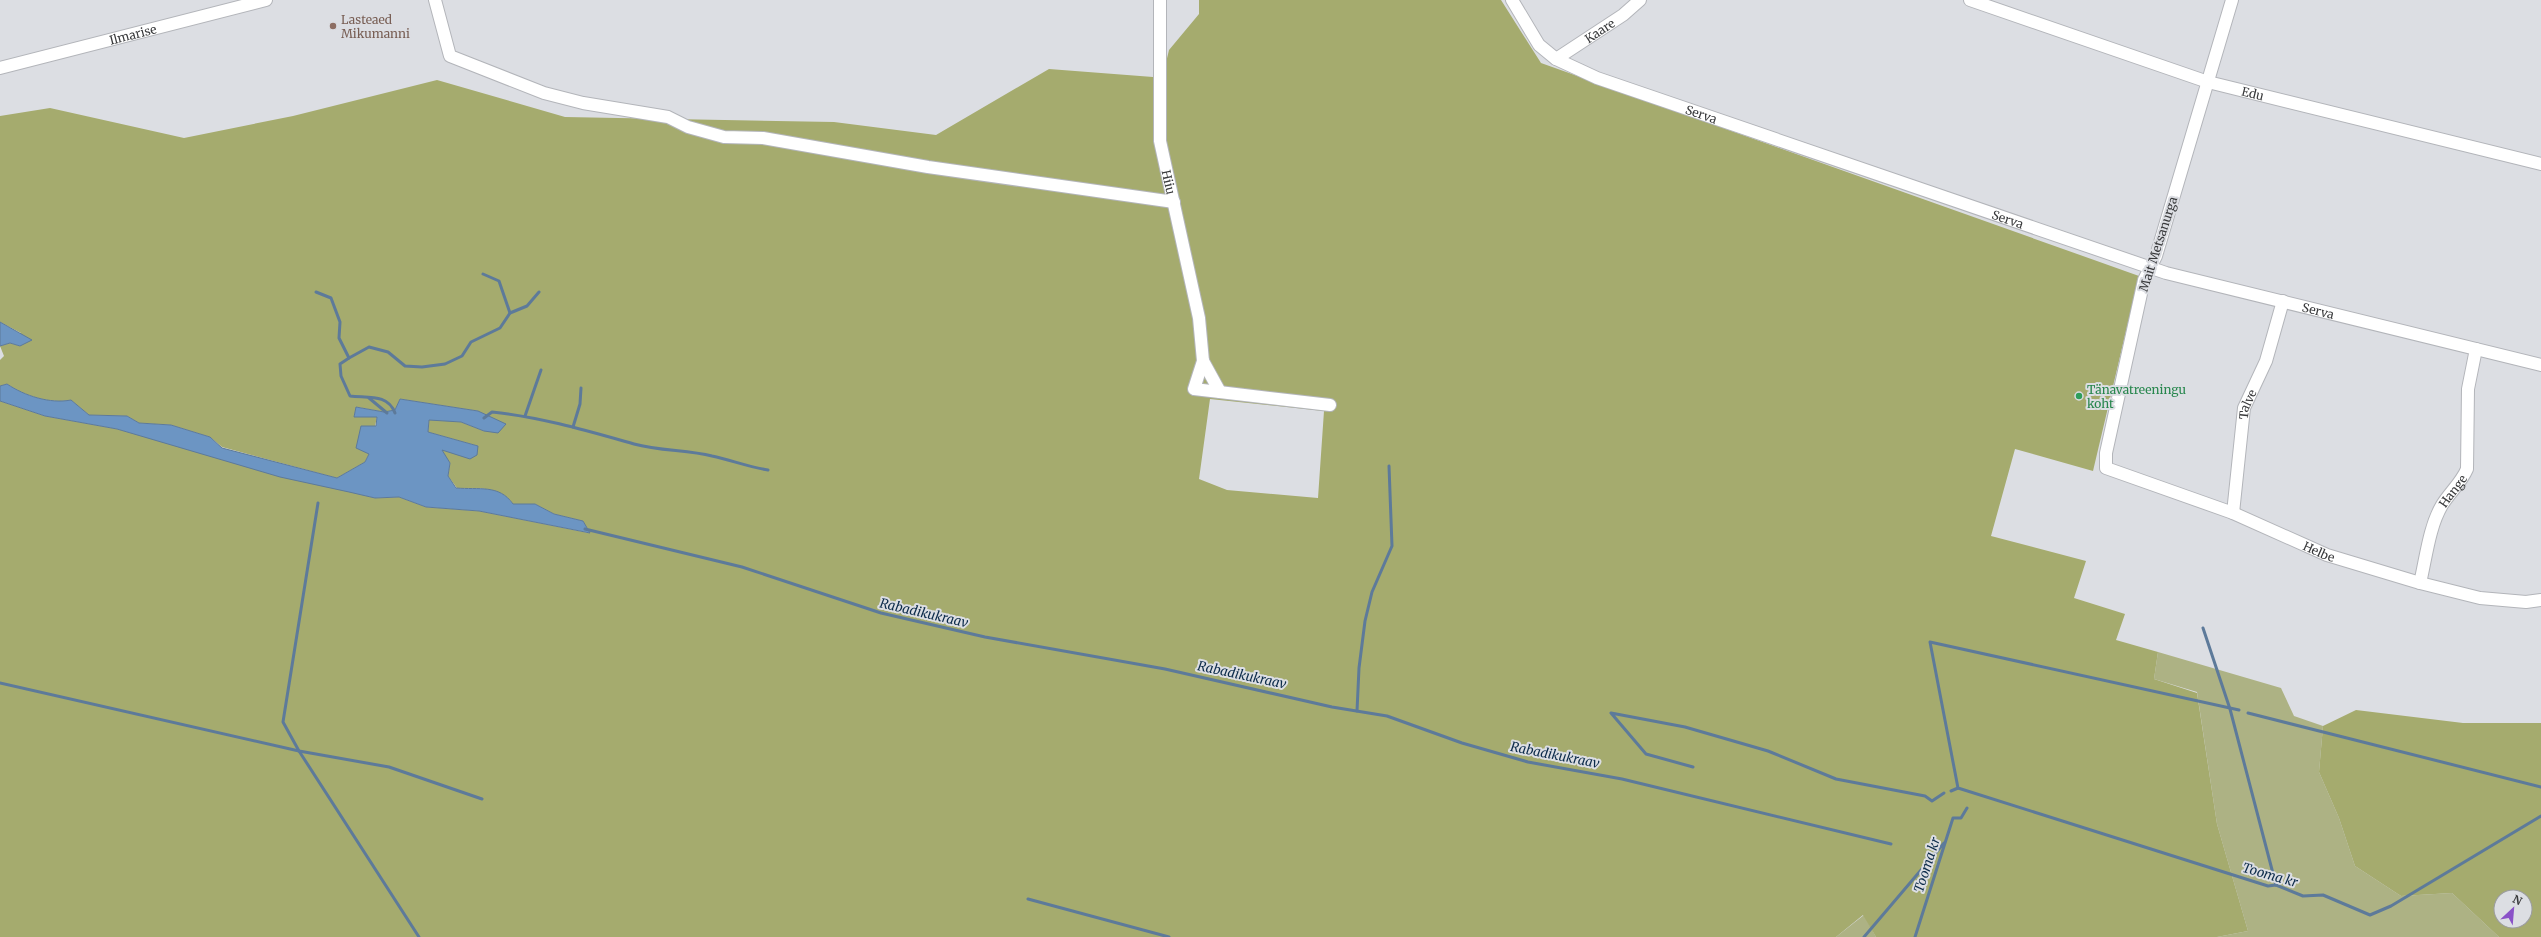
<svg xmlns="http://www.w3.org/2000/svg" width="2541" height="937" font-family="Merriweather,serif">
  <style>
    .green { fill: #adb284 }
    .forest { fill: #a5ab6e; fill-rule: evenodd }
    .water { fill: #6c95c3; stroke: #5d7a9a }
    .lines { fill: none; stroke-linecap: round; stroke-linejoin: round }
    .stream { stroke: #5d7a9a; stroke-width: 3 }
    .minor-casing { stroke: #b3b5ba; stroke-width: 14 }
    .minor { stroke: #fff; stroke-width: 12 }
    .education-dot { fill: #8d6e63; stroke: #dcdee3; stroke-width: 1.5 }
    .leisure-dot { fill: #2e9e5b; stroke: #dcdee3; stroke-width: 1.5 }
    .labels { text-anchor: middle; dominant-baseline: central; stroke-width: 4; stroke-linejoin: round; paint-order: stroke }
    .education-label { font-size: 12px; fill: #785e54; stroke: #dcdee3; text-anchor: start }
    .street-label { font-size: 12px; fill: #393a3c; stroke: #dcdee3 }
    .leisure-label { font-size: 12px; fill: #27864d; stroke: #dcdee3; text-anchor: start }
    .water-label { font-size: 13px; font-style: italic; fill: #0c2b4a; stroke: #dcdee3 }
  </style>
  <rect width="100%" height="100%" fill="#dcdee3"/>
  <g class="green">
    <polygon points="2158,652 2281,688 2294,716 2323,726 2319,772 2339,818 2355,866 2401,896 2452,893 2499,937 2217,937 2248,931 2217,824 2197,692 2154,679"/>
    <polygon points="1864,915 1876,937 1836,937"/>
  </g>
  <g class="forest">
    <path d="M1199 0H1501L1541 63 2139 276 2093 471 2015 449 1991 536 2086 561 2074 598 2125 614 2116 640 2158 652 2154 679 2197 693 2217 824 2248 931 2217 937H1876L1863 915 1836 937H0V401L45 416 117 429 375 498 399 497 426 507 479 511 589 533 583 521 554 514 535 504H513C499 485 478 489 457 488L448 476 450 463 441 450 478 446 428 432 429 419 461 422 484 431 478 411 400 399 395 410 384 412 357 407 354 416 377 417 369 454 365 462 337 478 222 447 210 437 171 425 139 423 127 416 89 415 71 400C50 404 25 396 7 384L0 386V360L4 356 0 346 10 343 20 346 21 333 0 322V116L50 108 184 138 293 116 437 80 565 117 834 122 936 135 1049 69 1153 77 1164 71 1169 50 1199 14ZM1210 399 1324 411 1318 498 1227 490 1199 479Z"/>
    <path d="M2356 710 2463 723H2541V937H2499L2452 893 2401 896 2355 866 2339 818 2319 772 2323 726ZM2501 897H2525V921H2501Z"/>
  </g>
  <g class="water">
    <polygon points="0,322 32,340 20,346 10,343 0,346"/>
    <path d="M7 384C25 396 50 404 71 400L89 415 127 416 139 423 171 425 210 437 222 448 337 478 365 462 369 454 356 448 361 426H376L377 417H354L356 407 384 412 395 410 400 399 478 411 506 424 498 433 484 431 461 422 429 420 428 432 478 446 477 455 470 459 442 450 450 463 448 476 456 488C479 490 499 484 513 504H535L554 514 583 521 590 533 479 511 426 507 399 497 375 498 349 492 280 477 117 429 45 416 0 401V386Z"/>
  </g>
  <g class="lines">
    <g class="stream">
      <polyline points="483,274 499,281 510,313"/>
      <path d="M316 292 331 298 340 322 339 338 349 358 340 364 341 376 350 396C369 398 388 394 395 413"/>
      <polyline points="349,358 369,347 388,352 405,366 422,367 445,364 462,356 471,342 500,328 510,313 527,306 539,292"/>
      <polyline points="369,398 387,413"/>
      <polyline points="525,416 541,370"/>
      <path d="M484 418 492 412C541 417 588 431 634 444 660 451 687 450 712 456 731 460 749 467 768 470"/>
      <polyline points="573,427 580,404 581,388"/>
      <polyline points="318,503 283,722 299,751 419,937"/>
      <polyline points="585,529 742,567 881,613 985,637 1165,669 1332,707 1387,716 1462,743 1528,762 1622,779 1891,844"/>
      <polyline points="2203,628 2230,709 2276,885"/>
      <polyline points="0,683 299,751 389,767 482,799"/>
      <polyline points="2239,710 1930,642 1958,788 2268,886 2276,885 2303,896 2323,895 2370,915 2391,906 2541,816"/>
      <polyline points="1357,711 1359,668 1365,621 1372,592 1392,546 1389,466"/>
      <polyline points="2248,713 2541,787"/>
      <polyline points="1693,767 1646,754 1611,713 1685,727 1768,751 1836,779 1925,796 1932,801 1944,793"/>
      <polyline points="1951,791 1958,788"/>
      <polyline points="1028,899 1169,937"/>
      <polyline points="1864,937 1944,843"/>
      <polyline points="1915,937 1953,818 1961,818 1967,808"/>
    </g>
    <g class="minor-casing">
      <g id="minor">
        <polyline points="435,0 450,56 544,93 583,103 668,117 688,127 724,137 763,138 928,167 1174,202"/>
        <path id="s1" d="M1160 0V141L1199 318 1203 361 1194 389 1330 405"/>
        <path id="s2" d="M1512 0 1539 45 1556 59 1597 78 2166 273 2541 365"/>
        <path id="s3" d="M1970 0 2208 82 2541 164"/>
        <path id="s4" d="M2232 0 2156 256 2144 280 2106 453V468L2233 513 2327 555 2420 583 2480 598 2526 602 2541 600"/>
        <path id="s5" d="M1556 59 1623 15 1640 0"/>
        <path id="s6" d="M0 68 266 0"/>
        <polyline points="1203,361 1220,392"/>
        <path id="s7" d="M2233 513 2244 408 2266 361 2283 301"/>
        <path id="s8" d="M2420 583C2426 558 2429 527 2442 505 2450 492 2461 483 2467 469L2468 389 2476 349"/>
      </g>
    </g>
    <use href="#minor" class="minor"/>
  </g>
  <circle class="education-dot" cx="333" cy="26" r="4"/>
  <circle class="leisure-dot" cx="2079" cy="396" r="4"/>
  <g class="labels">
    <g class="education-label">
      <text x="341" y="19">Lasteaed<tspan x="341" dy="14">Mikumanni</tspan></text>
    </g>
    <g class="street-label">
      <text stroke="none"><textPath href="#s5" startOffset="52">Kaare</textPath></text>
      <text stroke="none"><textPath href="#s6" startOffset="137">Ilmarise</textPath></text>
      <text stroke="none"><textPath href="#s3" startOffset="298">Edu</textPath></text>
      <text stroke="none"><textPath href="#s2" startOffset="230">Serva</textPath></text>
      <text stroke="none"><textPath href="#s1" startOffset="183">Hiiu</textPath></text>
      <text stroke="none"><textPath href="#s2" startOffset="554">Serva</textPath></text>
      <text transform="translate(2158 244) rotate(-72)">Mait Metsanurga</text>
      <text stroke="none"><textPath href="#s2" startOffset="878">Serva</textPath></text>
      <text stroke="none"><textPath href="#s7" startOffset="110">Talve</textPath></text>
      <text stroke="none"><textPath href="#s8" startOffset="99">Hange</textPath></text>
      <text stroke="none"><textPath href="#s4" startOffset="715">Helbe</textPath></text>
    </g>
    <g class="leisure-label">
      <text x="2087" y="389">Tänavatreeningu<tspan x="2087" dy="14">koht</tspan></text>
    </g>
    <g class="water-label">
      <text transform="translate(924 613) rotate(13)">Rabadikukraav</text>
      <text transform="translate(1242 675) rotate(12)">Rabadikukraav</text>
      <text transform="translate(1555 755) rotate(11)">Rabadikukraav</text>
      <text transform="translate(1927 865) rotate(-72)">Tooma kr</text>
      <text transform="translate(2270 875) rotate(16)">Tooma kr</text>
    </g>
  </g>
  <g transform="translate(2513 909) rotate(26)"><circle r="19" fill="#dcdee3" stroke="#9b9ca0"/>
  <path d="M0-3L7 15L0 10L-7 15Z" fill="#8a51c8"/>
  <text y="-6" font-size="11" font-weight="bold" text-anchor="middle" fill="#393a3c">N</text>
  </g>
</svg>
